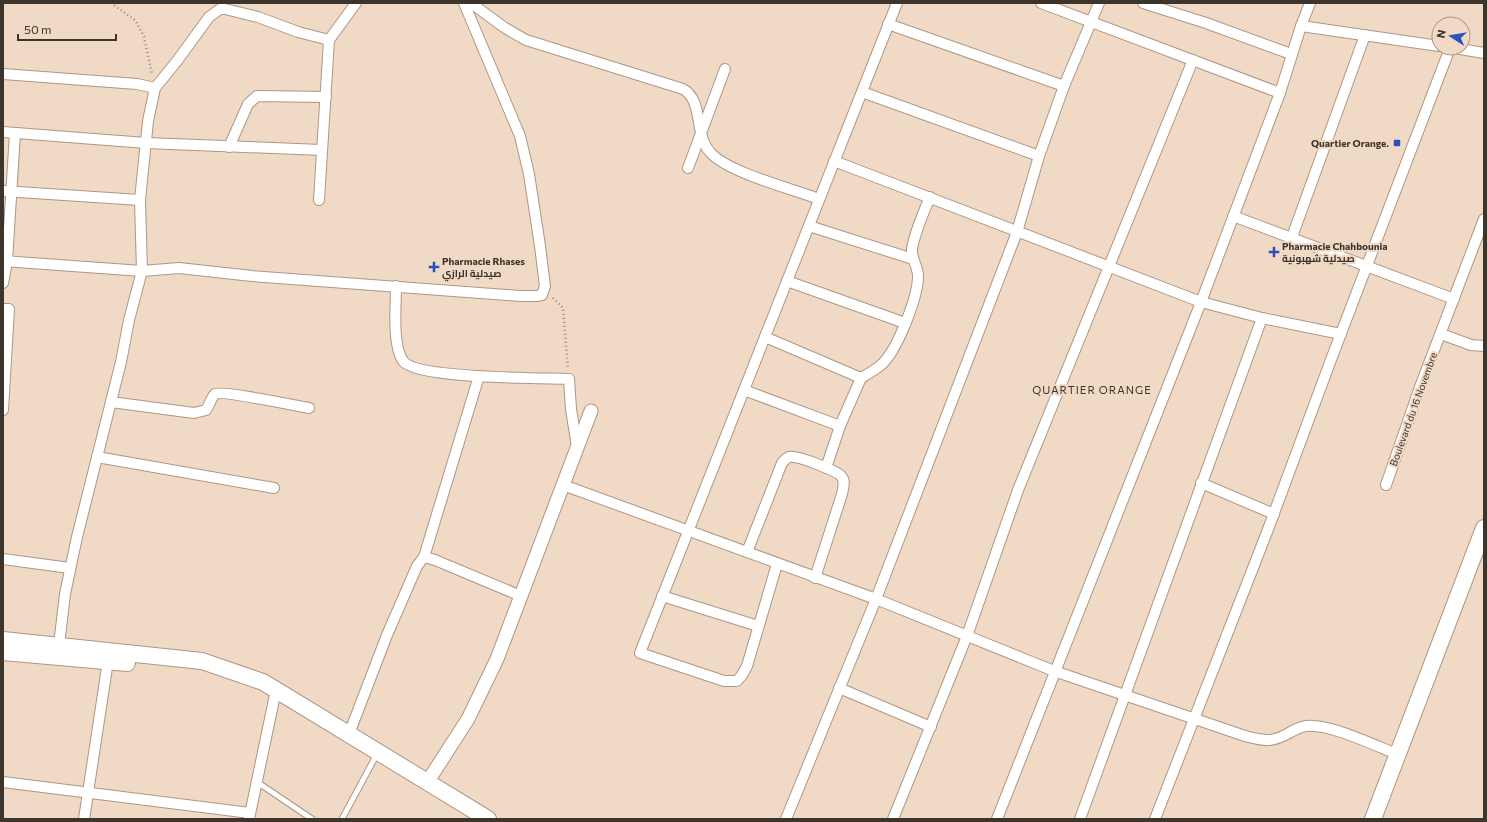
<svg xmlns="http://www.w3.org/2000/svg" width="1487" height="822" font-family="Commissioner,Cairo,sans-serif">
  <style>
    .lines { fill: none; stroke-linecap: round; stroke-linejoin: round }
    .service-casing { stroke: #ad9784; stroke-width: 7 }
    .minor-casing { stroke: #ad9784; stroke-width: 12 }
    .tertiary-casing { stroke: #ad9784; stroke-width: 15 }
    .primary-casing { stroke: #ad9784; stroke-width: 18 }
    .path { stroke: #9c8b7c; stroke-width: 2.5; stroke-dasharray: 1 3; stroke-linecap: butt }
    .service { stroke: #fff; stroke-width: 5 }
    .minor { stroke: #fff; stroke-width: 10 }
    .tertiary { stroke: #fff; stroke-width: 13 }
    .primary { stroke: #fff; stroke-width: 16 }
    .poi-dot { fill: #2b50c0; stroke: #f1dac5; stroke-width: 1.5 }
    .labels { text-anchor: middle; dominant-baseline: central; stroke-width: 4; stroke-linejoin: round; paint-order: stroke }
    .poi-label { font-size: 10px; font-weight: bold; fill: #3d342c; stroke: #f1dac5; text-anchor: start }
    .street-label { font-size: 10px; fill: #3d342c; stroke: #f1dac5 }
    .neighbourhood-label { font-size: 11px; letter-spacing: 1px; fill: #3d342c; stroke: #f1dac5 }
  </style>
  <rect width="100%" height="100%" fill="#f1dac5"/>
  <g class="lines">
    <g class="service-casing">
      <g id="service">
        <polyline points="257,782 312,819"/>
        <polyline points="342,819 377,754"/>
      </g>
    </g>
    <g class="minor-casing">
      <g id="minor">
        <path d="M471 3 505 28 526 40 683 89C704 101 694 135 710 152 726 172 793 189 819 199"/>
        <polyline points="1041,3 1280,93"/>
        <polyline points="1143,3 1206,23 1291,54"/>
        <polyline points="1310,3 1301,26 1439,46"/>
        <polyline points="888,24 1064,86"/>
        <polyline points="1454,48 1484,53"/>
        <polyline points="3,74 137,84 155,88"/>
        <polyline points="862,92 1039,156"/>
        <polyline points="3,132 146,143 322,150"/>
        <polyline points="229,147 248,104 257,96 326,97"/>
        <polyline points="834,161 1201,302 1262,318 1341,334"/>
        <polyline points="688,168 725,69"/>
        <polyline points="3,191 140,200"/>
        <polyline points="319,200 329,40"/>
        <polyline points="1233,216 1454,299"/>
        <polyline points="809,226 913,259"/>
        <polyline points="1292,237 1365,35"/>
        <polyline points="3,261 142,271 179,268 252,276 520,296 538,296 542,295 545,286 540,246 529,174 520,136 464,3"/>
        <polyline points="787,281 905,323"/>
        <polyline points="3,283 7,261 15,133"/>
        <path d="M396 286C396 306 392 345 403 361 416 379 543 378 569 379L571 409 577 447"/>
        <polyline points="3,309 9,309 3,410"/>
        <polyline points="1441,334 1471,345 1484,346"/>
        <polyline points="765,337 861,378 840,426 826,468"/>
        <path d="M861 378C868 374 875 370 881 365 897 351 917 299 918 278 919 268 911 259 912 249 915 231 923 214 930 197"/>
        <polyline points="744,390 840,426"/>
        <path d="M111 402 194 413 206 410C209 406 211 398 215 394 221 390 297 406 309 408"/>
        <polyline points="97,457 274,488"/>
        <polyline points="1201,483 1274,514"/>
        <path d="M563 485 876 599 1054 671 1245 736C1264 741 1271 743 1289 733 1294 730 1299 727 1306 726 1329 723 1376 746 1399 755"/>
        <polyline points="1386,485 1420,387 1484,219"/>
        <path d="M747 552 782 463C784 461 786 458 789 457 795 454 837 471 841 476 846 481 843 488 842 494L815 578"/>
        <polyline points="424,557 479,376"/>
        <polyline points="3,559 70,568"/>
        <polyline points="777,564 747,666 742,675 737,681 724,681 640,653 897,3"/>
        <polyline points="662,596 758,626"/>
        <polyline points="59,645 65,594 77,537 121,362 129,320 142,271 140,200 148,121 155,88 177,61 209,17 220,9 225,9 258,17 298,32 329,40 356,3"/>
        <polyline points="839,688 931,727"/>
        <polyline points="349,734 387,635 417,566 424,557 435,560 521,596"/>
        <polyline points="3,782 250,813"/>
        <polyline points="84,819 108,661"/>
        <polyline points="249,819 276,690"/>
        <polyline points="786,819 876,599 1017,232 1039,156 1064,86 1099,3"/>
        <polyline points="893,819 967,636 1018,490 1193,60"/>
        <polyline points="997,819 1201,302 1280,93 1301,26"/>
        <polyline points="1080,819 1262,318"/>
        <polyline points="1155,819 1267,532 1332,357 1450,48"/>
      </g>
    </g>
    <g class="tertiary-casing">
      <polyline id="tertiary" points="428,781 468,719 497,659 591,411"/>
    </g>
    <g class="primary-casing">
      <g id="primary">
        <polyline points="3,640 202,661 263,682 488,819"/>
        <polyline points="3,652 127,663"/>
        <polyline points="1373,819 1484,528"/>
      </g>
    </g>
    <g class="path">
      <polyline points="111,3 136,21 144,37 152,74"/>
      <polyline points="553,298 563,308 568,369"/>
    </g>
    <use href="#service" class="service"/>
    <use href="#minor" class="minor"/>
    <use href="#tertiary" class="tertiary"/>
    <use href="#primary" class="primary"/>
  </g>
  <g class="poi-dot">
    <rect x="1393" y="139" width="8" height="8" rx="2"/>
    <path d="M1272 246h4v4h4v4h-4v4h-4v-4h-4v-4h4z"/>
    <path d="M432 261h4v4h4v4h-4v4h-4v-4h-4v-4h4z"/>
  </g>
  <g class="labels">
    <g class="poi-label">
      <text x="1389" y="143" text-anchor="end">Quartier Orange.</text>
      <text x="1282" y="246">Pharmacie Chahbounia<tspan x="1282" dy="12">صيدلية شهبونية</tspan></text>
      <text x="442" y="261">Pharmacie Rhases<tspan x="442" dy="12">صيدلية الرازي</tspan></text>
    </g>
    <g class="street-label">
      <text transform="translate(1413 409) rotate(-70)">Boulevard du 16 Novembre</text>
    </g>
    <g class="neighbourhood-label">
      <text x="1092" y="389">QUARTIER ORANGE</text>
    </g>
  </g>
  <rect width="1487" height="822" fill="none" stroke="#3d342c" stroke-width="8"/>
  <g transform="translate(1451 36) rotate(282)"><circle r="19" fill="#f1dac5" stroke="#a99888"/>
  <path d="M0-3L7 15L0 10L-7 15Z" fill="#2b50c0"/>
  <text y="-6" font-size="11" font-weight="bold" text-anchor="middle" fill="#3d342c">N</text>
  </g>
  <path d="M18 34v6h98v-6" fill="none" stroke="#3d342c" stroke-width="2"/>
  <text x="24" y="34" font-size="12" fill="#3d342c" stroke="#f1dac5" stroke-width="3" paint-order="stroke">50 m</text>
</svg>
